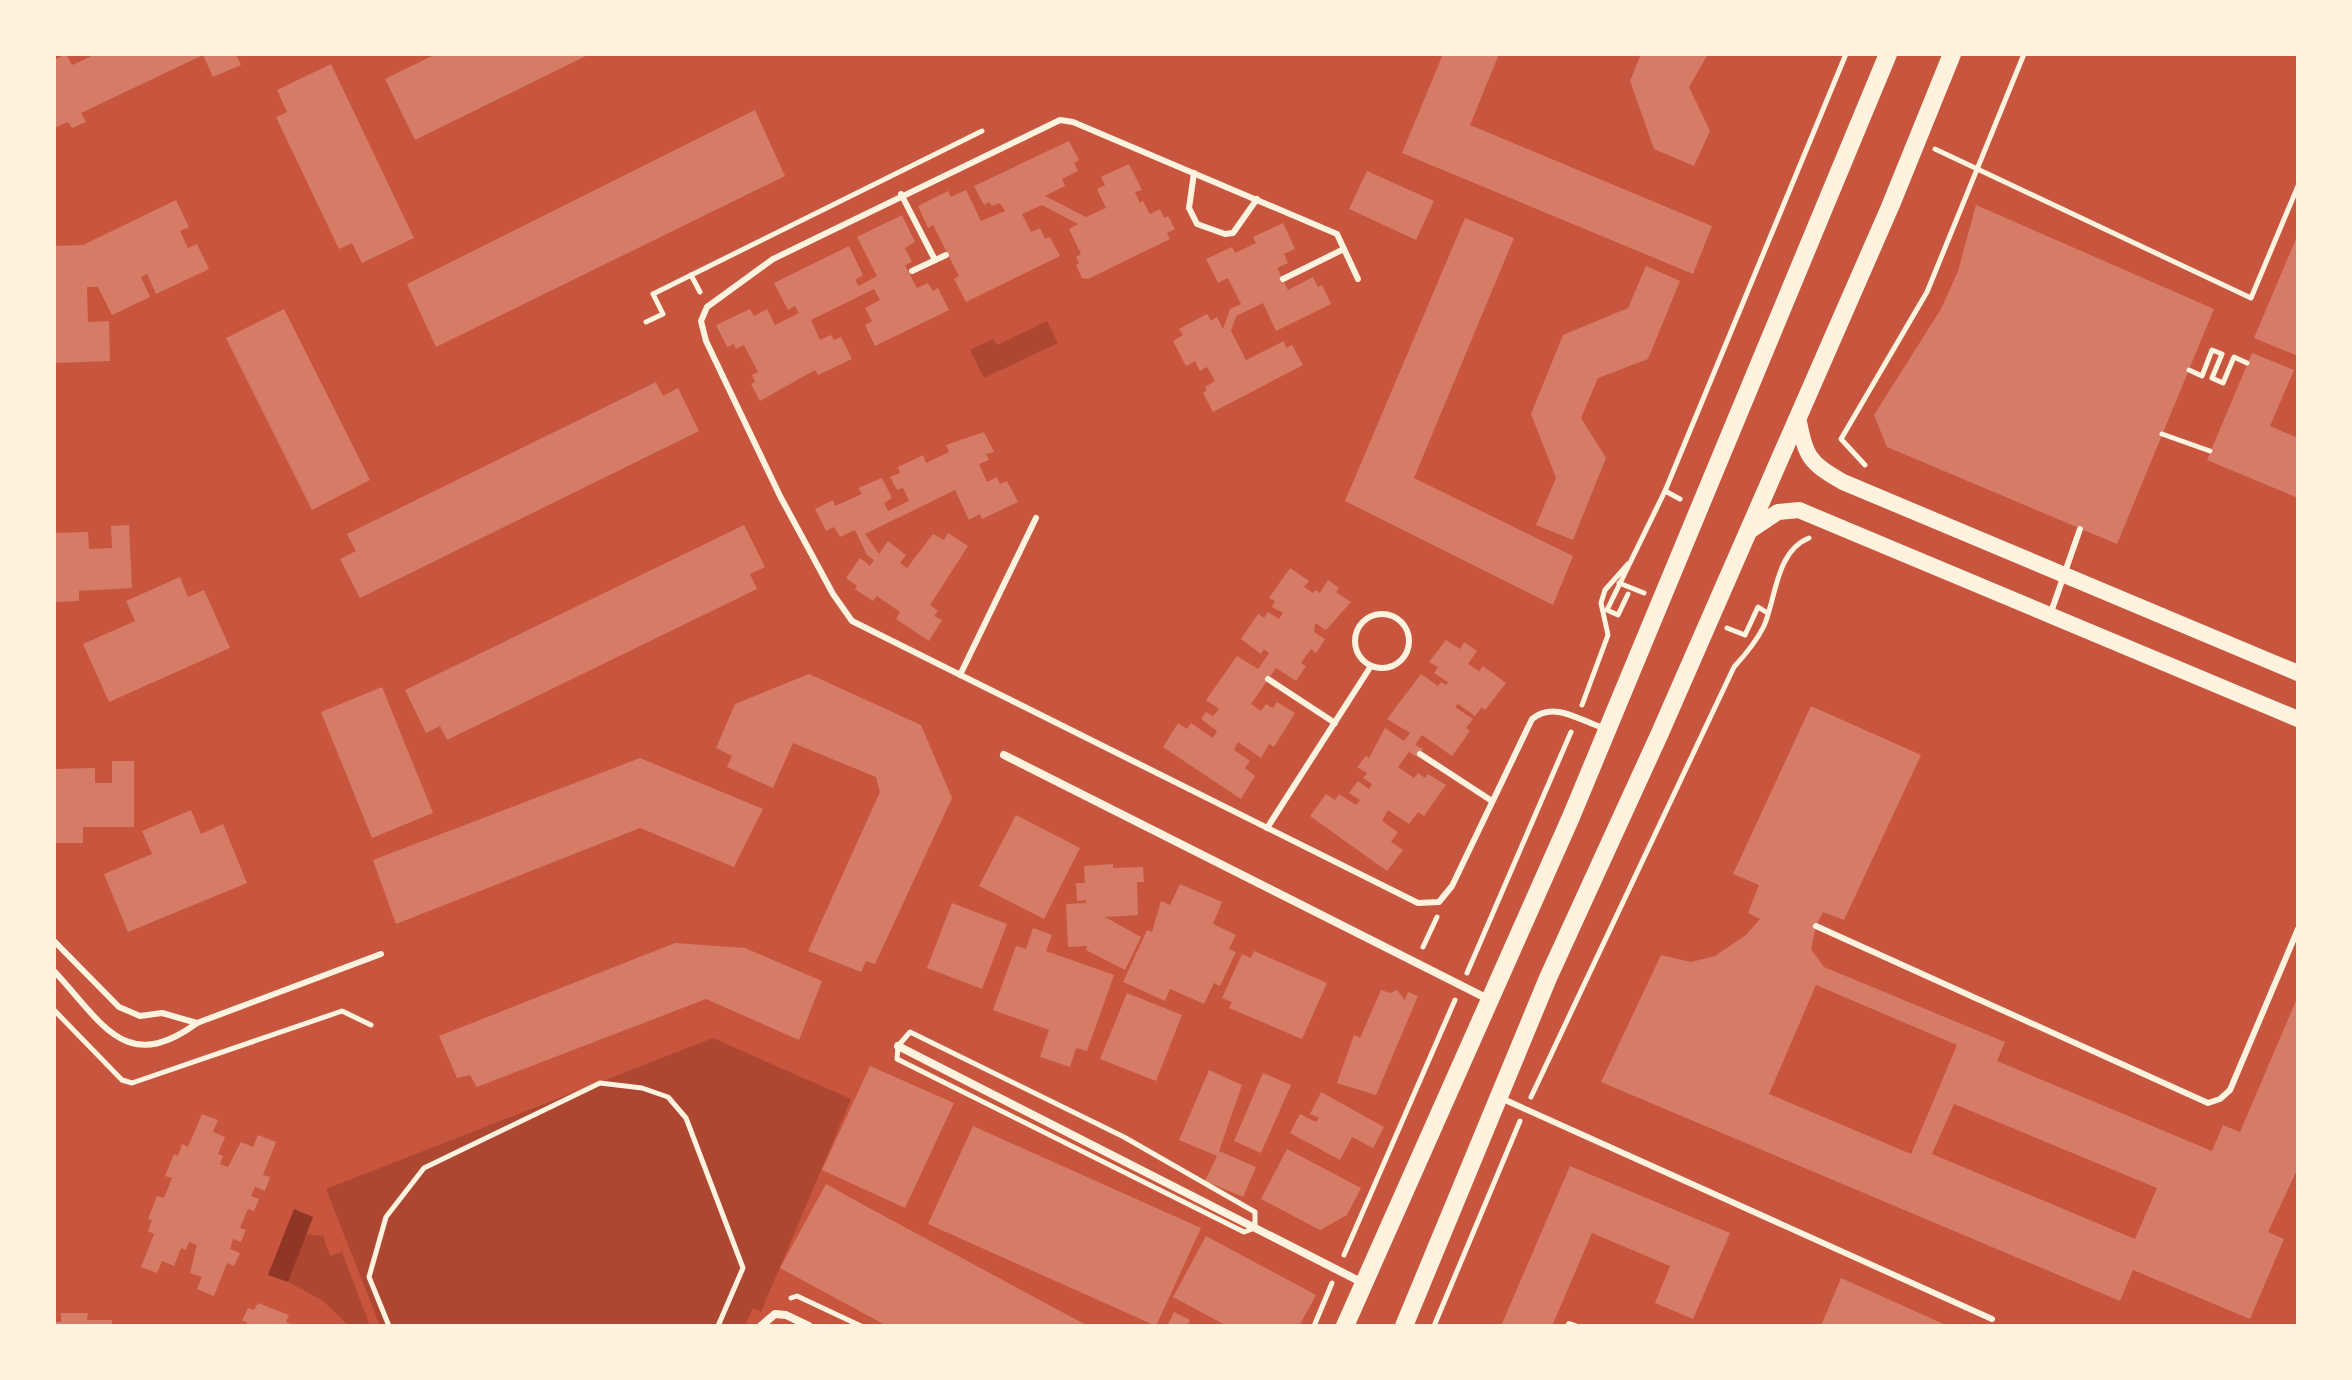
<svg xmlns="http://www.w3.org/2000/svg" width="2352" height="1380" font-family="Roboto,sans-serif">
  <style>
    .green { fill: #ae4732 }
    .water { fill: #8f3625 }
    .building { fill: #d67c66; fill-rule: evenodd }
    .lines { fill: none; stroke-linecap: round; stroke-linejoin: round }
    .path { stroke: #fff3e0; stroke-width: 5 }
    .service { stroke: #fff3e0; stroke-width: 6 }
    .minor { stroke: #fff3e0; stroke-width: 8 }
    .secondary { stroke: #fff3e0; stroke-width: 16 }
    .primary { stroke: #fff3e0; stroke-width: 18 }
  </style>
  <rect width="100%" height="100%" fill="#c8553d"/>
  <g class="green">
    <polygon points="1047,321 1058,343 984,378 970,350 993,339 997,345"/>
    <polygon points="713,1038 851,1099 761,1312 753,1308 745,1326 380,1326 326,1189"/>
    <polygon points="306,1234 323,1236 330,1256 342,1252 370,1326 349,1326 322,1300 288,1282"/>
  </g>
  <polygon class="water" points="294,1209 313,1217 288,1282 268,1275"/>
  <g class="building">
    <polygon points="66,54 72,65 96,54 236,54 241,65 213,77 203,55 81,113 86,122 72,128 68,122 56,127 54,60"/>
    <polygon points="436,54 590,54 415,140 385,79"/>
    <polygon points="1443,54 1499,54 1470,125 1712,226 1693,274 1402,153"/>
    <polygon points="1641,54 1708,54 1689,87 1710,131 1694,166 1654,149 1630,81"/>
    <polygon points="331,64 414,238 362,263 352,243 339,249 276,117 287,112 277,90"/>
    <polygon points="755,110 785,176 436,347 407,284"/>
    <polygon points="1069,141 1079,160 1074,163 1078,171 1062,179 1065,186 1045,196 1086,217 1106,208 1097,189 1105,185 1101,177 1129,164 1142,190 1135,192 1140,203 1143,201 1150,214 1160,209 1164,218 1168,216 1175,229 1167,233 1170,239 1088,279 1082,278 1076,265 1079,263 1076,257 1081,254 1069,229 1078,224 1042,205 1022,214 1031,232 1040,228 1045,239 1050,237 1060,256 966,302 954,279 959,276 933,225 928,228 918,206 948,191 951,197 966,190 981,221 1005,211 1000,203 992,206 989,202 984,205 974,186"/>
    <polygon points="1367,171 1434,201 1416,240 1349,209"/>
    <polygon points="176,200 189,227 180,231 188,248 197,244 209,269 156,294 147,274 141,277 150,297 112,315 98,287 87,287 88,322 109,321 110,361 54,363 54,246 83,245"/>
    <polygon points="1976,205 2214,309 2117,544 1887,447 1874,415 1941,309 1958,271"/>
    <polygon points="902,215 915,242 905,248 912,262 905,265 909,273 917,288 928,283 933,291 938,288 949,310 875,346 865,325 872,321 865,308 880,300 874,289 811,320 820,340 831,335 834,340 841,337 852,359 818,375 815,370 760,401 751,384 755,382 752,375 758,372 744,345 736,349 734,344 727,347 716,325 750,309 754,316 767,309 775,325 799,313 795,306 788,310 774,283 849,246 863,275 855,280 859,286 877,276 857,237"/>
    <polygon points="1465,218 1514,238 1414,478 1573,556 1553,605 1345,501"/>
    <polygon points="1283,223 1295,249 1284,254 1288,263 1277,268 1288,290 1313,277 1318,287 1322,285 1331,304 1276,331 1263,303 1236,316 1231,331 1246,360 1284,341 1286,348 1292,345 1303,365 1213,412 1203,393 1207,390 1205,387 1215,381 1207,367 1200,371 1195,361 1186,366 1173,341 1183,335 1179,329 1207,314 1211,321 1217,317 1223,329 1230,309 1241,304 1228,278 1218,283 1206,259 1232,247 1235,253 1256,243 1253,237"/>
    <polygon points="2298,234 2298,356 2254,338"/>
    <polygon points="1646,266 1680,281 1648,359 1598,378 1581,418 1606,458 1573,540 1536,525 1556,478 1531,414 1563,335 1628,308"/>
    <polygon points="284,309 370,480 312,510 226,338"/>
    <polygon points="2252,353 2294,370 2270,426 2298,438 2298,498 2207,460"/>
    <polygon points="656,382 663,396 678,388 699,431 360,598 340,559 356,551 347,534"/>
    <polygon points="984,432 994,452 986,454 989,460 979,464 987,482 997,477 1000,484 1007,481 1018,502 982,519 980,514 969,520 955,490 865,534 879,554 888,541 906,555 900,563 907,568 933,534 944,540 948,533 968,546 930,605 938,611 934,616 942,620 929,641 896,619 900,612 877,596 873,601 855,589 857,586 846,578 860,558 870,566 874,560 867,555 855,530 840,537 834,527 826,531 815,509 833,500 835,506 862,494 858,488 882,478 892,498 884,503 888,511 909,501 903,488 897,490 890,477 900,473 898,467 923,455 926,463 949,452 946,445"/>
    <polygon points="129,525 132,588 79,591 79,601 54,602 54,533 88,532 89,549 112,548 111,526"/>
    <polygon points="744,525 765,567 750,574 757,589 447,740 440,726 426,733 405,690"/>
    <polygon points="1290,568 1309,581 1304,587 1313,593 1315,590 1320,593 1328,580 1339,588 1336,592 1351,602 1326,630 1315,623 1314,632 1325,639 1316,653 1311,649 1301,663 1306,666 1296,681 1276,668 1251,704 1261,711 1266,704 1273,708 1277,702 1295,713 1274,747 1269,744 1261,758 1238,742 1234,750 1250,761 1245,768 1255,776 1241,799 1163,747 1178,723 1187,729 1191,723 1213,738 1217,731 1201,719 1206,712 1213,716 1219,709 1206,700 1237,656 1258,669 1269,653 1264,649 1261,654 1241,639 1258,614 1264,618 1268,612 1279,619 1283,613 1272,607 1275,601 1269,598"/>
    <polygon points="180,577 188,597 204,590 230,648 109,702 83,644 135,621 126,601"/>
    <polygon points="1446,640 1460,649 1464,642 1477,651 1468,664 1479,671 1483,666 1506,683 1485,710 1482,707 1475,716 1458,704 1455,707 1473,719 1466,728 1470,731 1452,756 1422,735 1415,745 1423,749 1420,754 1417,757 1409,752 1398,767 1414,778 1418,773 1425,778 1428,774 1446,785 1424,816 1418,812 1409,824 1388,810 1382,821 1398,832 1391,842 1403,850 1387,871 1310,816 1326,794 1335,800 1339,794 1356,805 1360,800 1349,793 1358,781 1369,789 1372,784 1363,778 1367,773 1357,767 1366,756 1369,758 1385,728 1404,741 1410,733 1387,719 1421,674 1438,686 1441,682 1446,685 1448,682 1434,673 1438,667 1429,662"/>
    <polygon points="809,674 921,725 952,798 875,964 866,961 861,972 808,951 880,792 876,777 793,743 773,788 727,767 732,756 716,748 735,704"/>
    <polygon points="382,687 433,813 372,838 321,712"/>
    <path d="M1811 706 1921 755 1844 920 1823 912 1816 926 1811 949 1824 967 2005 1042 1997 1061 2212 1151 2223 1125 2240 1132 2298 996V1168L2268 1232 2284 1239 2250 1319 2133 1270 2120 1301 1601 1082 1661 955 1691 962 1715 956 1746 935 1760 919 1748 913 1759 885 1733 874ZM1816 985 1957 1045 1911 1154 1769 1094ZM1954 1104 2157 1188 2135 1239 1932 1154Z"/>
    <polygon points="640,758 763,809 734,867 640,828 396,924 373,860"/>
    <polygon points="112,761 134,761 134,827 83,827 83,843 54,843 54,769 95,768 95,783 112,783"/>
    <polygon points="191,810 201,834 223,824 247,883 128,932 104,874 152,854 142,831"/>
    <polygon points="1016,815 1080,848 1044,919 979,886"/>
    <polygon points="1113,864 1113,868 1143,867 1144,882 1137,882 1138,915 1105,917 1141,937 1125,970 1086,950 1087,946 1068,947 1066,904 1086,903 1086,900 1077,901 1076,883 1085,883 1084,866"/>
    <polygon points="1180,884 1222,902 1213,924 1236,935 1229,949 1236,952 1220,986 1214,983 1204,1004 1170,989 1165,1001 1123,982 1147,930 1152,932 1161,901 1170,905"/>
    <polygon points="952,903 1007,924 982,989 927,968"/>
    <polygon points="1033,928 1052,935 1046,951 1114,975 1087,1051 1076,1048 1070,1067 1040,1057 1049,1030 993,1010 1016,946 1026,949"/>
    <polygon points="675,943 745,948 822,981 799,1040 706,999 477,1087 470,1075 457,1078 439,1036"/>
    <polygon points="1254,951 1327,983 1302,1039 1229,1008 1232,1002 1222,998 1242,954 1251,958"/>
    <polygon points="1381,990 1390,993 1397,990 1405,1000 1408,992 1418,996 1376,1095 1337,1083 1354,1035 1360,1038"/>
    <polygon points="1127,993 1182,1015 1156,1081 1100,1059"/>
    <polygon points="870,1066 954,1103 905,1208 822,1170"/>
    <polygon points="1209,1070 1242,1085 1219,1151 1256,1167 1243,1197 1205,1181 1217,1156 1179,1140"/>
    <polygon points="1263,1073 1291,1085 1261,1153 1234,1141"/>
    <polygon points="1321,1092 1384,1127 1373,1148 1352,1137 1340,1160 1290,1133 1300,1114 1316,1122 1319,1118 1310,1114"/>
    <polygon points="202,1114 218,1120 213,1132 225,1137 218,1154 223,1156 220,1164 228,1167 241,1142 253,1147 258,1135 276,1142 263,1175 270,1177 265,1191 255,1187 251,1196 259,1199 254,1211 248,1209 240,1228 246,1230 241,1242 233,1239 230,1249 240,1253 234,1266 227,1263 214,1296 197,1289 202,1277 190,1273 197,1245 189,1242 186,1250 181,1248 174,1266 162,1261 157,1273 141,1267 154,1234 148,1231 152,1220 148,1219 157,1196 164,1198 172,1178 165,1176 174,1154 178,1156 182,1144 188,1147"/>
    <polygon points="973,1126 1201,1228 1156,1326 928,1224"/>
    <polygon points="1287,1149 1361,1188 1347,1215 1320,1230 1261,1199"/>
    <polygon points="1570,1166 1730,1233 1693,1319 1655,1303 1670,1266 1592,1233 1552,1326 1501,1326"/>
    <polygon points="826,1184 860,1203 1088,1326 887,1326 815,1287 780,1268"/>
    <polygon points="1206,1236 1316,1295 1299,1326 1227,1326 1173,1297"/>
    <polygon points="1841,1278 1948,1326 1821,1326"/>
    <polygon points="258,1303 289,1315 286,1322 297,1326 246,1326 247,1322 242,1321 248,1308 254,1310"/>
    <polygon points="1174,1312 1190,1320 1187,1326 1167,1326"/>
    <polygon points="61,1313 88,1313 87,1320 112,1320 112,1326 54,1326 54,1322 61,1322"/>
  </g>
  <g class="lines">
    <g class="path">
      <polyline points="1935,149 2251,298 2298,186"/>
      <polyline points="691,275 700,292"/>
      <polyline points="646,322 663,314 653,294 982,131"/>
      <polyline points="2189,370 2202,376 2212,350 2222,354 2212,378 2223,383 2234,357 2247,363"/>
      <polyline points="2162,434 2210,451"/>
      <polyline points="1865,465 1841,439 1927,292 2024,54"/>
      <polyline points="1665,491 1846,54"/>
      <polyline points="1619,583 1644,593"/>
      <polyline points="1628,594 1618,615 1607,610 1665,491 1680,499"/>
      <polyline points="1727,628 1745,635 1758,607 1766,612"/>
      <polyline points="1582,705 1608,635 1601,603 1605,590 1628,564"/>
      <polyline points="1423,947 1437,917"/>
      <polyline points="1467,973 1571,732"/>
      <polyline points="54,1010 122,1080 132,1083 342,1011 371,1025"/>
      <polygon points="910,1032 1124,1137 1255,1212 1255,1228 1244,1232 897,1059 898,1046"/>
      <path d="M1531 1097 1734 667C1746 654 1756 642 1764 626 1776 598 1776 551 1809 538"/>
      <polyline points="1344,1255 1455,1000"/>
      <polyline points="791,1298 797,1296 861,1326"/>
      <polyline points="389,1326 369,1277 386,1217 424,1168 600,1083 642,1088 668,1097 686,1118 743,1268 718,1326"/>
      <polyline points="1314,1326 1332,1283"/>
      <polyline points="1434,1326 1520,1121"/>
    </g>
    <g class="service">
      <polyline points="1194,173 1189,208 1197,224 1225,234 1233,233 1257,199"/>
      <polyline points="901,194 935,260"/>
      <polyline points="912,271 946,255"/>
      <polyline points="1283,279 1344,249"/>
      <path d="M1358 279 1337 234 1073 122 1060 120 773 259 707 307 701 321 706 341 780 496 833 594 852 621 1418 903 1439 902 1452 886 1532 719C1554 701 1579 720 1603 728"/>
      <circle cx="1382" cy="641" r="27"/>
      <polyline points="2050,615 2080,529"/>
      <polyline points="960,675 1036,518"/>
      <polyline points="1268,679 1335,723"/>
      <polyline points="1420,754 1492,801"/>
      <polyline points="1267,828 1371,666"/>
      <polyline points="1816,926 2208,1103 2220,1099 2230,1090 2298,929"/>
      <polyline points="54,941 119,1007 140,1016 162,1013 197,1023"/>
      <path d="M54 971C102 1022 125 1076 197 1023L381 954"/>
      <polyline points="1503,1099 1992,1319"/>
      <polyline points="1569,1324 1575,1326"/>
    </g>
    <g class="minor">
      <polyline points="1004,755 1490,1000"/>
      <polyline points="898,1046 1363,1283"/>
      <polyline points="761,1326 775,1314 786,1315 809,1326"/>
    </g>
    <g class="secondary">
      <path d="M1798 417C1806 457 1808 462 1843 482L2298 673"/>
      <polyline points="1748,532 1778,512 1799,510 2298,719"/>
    </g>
    <g class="primary">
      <polyline points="1345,1326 1571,817 1888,54"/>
      <polyline points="1404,1326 1548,978 1660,733 1890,207 1952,54"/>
    </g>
  </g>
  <rect width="2352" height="1380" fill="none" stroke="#fff3e0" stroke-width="112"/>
</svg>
